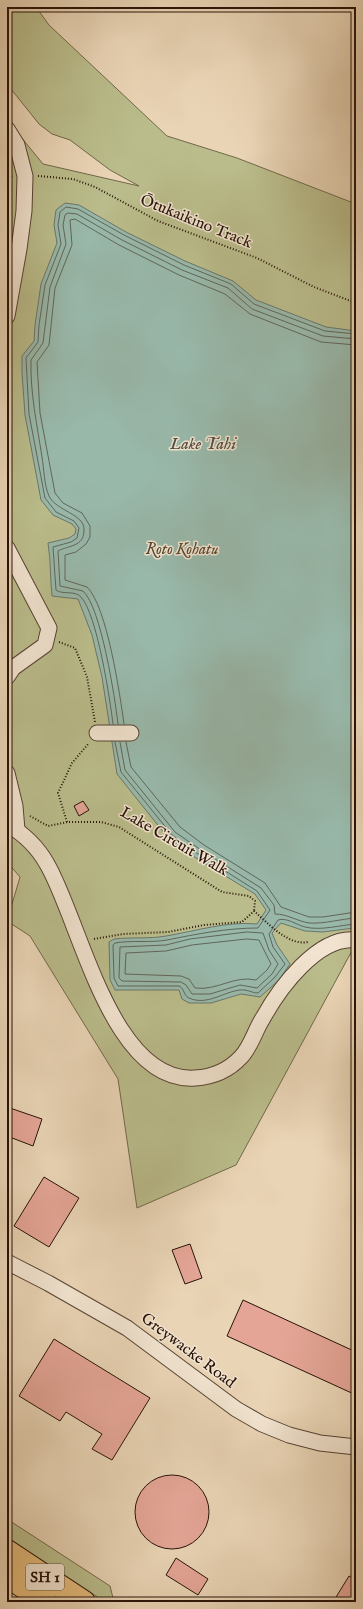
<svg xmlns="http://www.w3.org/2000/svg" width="363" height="1609" font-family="'IM FELL English',serif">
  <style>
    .green { fill: #babc8b; stroke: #71684a }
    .water { fill: #98b8aa; stroke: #6b766a }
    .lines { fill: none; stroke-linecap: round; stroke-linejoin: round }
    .shore { stroke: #60665a; stroke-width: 1 }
    .building { fill: #e4a596; stroke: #281309 }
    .minor-casing { stroke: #584334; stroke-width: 17 }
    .highway-casing { stroke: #281309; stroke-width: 24 }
    .path { stroke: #281309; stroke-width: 2; stroke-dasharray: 1 2; stroke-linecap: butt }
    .minor { stroke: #f1e3cf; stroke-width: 15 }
    .highway { stroke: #e4ba7a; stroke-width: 22 }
    .labels { text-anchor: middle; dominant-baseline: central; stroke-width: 3; stroke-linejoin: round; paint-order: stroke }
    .shield { fill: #f1e3cf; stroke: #645144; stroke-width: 1 }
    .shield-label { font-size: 15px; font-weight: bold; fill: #281309 }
    .street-label { font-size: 16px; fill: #281309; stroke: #f1e3cf }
    .park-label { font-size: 16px; font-style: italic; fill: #544630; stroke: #f1e3cf }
    .water-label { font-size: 17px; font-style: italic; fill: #4f4d41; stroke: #f1e3cf }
  </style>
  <rect width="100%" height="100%" fill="#e9d4b5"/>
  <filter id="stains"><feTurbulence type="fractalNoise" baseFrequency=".005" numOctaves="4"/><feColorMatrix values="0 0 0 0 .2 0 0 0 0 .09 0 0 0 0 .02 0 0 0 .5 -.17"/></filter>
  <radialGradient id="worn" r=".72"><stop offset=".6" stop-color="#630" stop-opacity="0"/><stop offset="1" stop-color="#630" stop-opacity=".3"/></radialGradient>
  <g class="green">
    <polygon points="7,7 36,7 49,25 167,136 237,158 356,204 356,948 354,947 236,1165 137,1208 118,1079 30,936 7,921 20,877 7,862 7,120 43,164 139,186 110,170 70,140 52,134 39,124 7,84"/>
    <polygon points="7,1519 110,1586 113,1598 118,1602 105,1602 7,1537"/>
  </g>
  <path class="water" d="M65 203 79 205 126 232 185 261 233 281 256 300 326 327 356 331V926L354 928 323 932 305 931 281 923 272 933 277 945 290 964 279 980 260 997 241 994 211 1003H189L182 999 179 990H115L110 980 109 942 114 939C131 937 150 939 166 936 196 931 227 921 257 924L266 910 255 894 196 858 169 839 117 774 102 677 92 635 78 599 52 596C50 578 51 561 48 543L69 538 75 534 76 529 72 524 53 515 41 500 25 415 22 373V356L34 341 35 325 41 284 57 243 54 225 56 210Z"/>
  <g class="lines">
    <g class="shore">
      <path d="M113 724C110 699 97 614 81 597 75 590 62 595 56 590L53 547 71 542 77 538 79 528 74 521 56 512 45 498 29 414 26 358 38 342 39 325 45 285 61 244 58 225 60 212 66 207 78 209 124 235 184 265 231 284 254 304 325 331 356 334"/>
      <path d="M118 724C115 698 101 607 83 591L60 586 58 551C69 545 84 547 84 530 85 514 56 511 49 496 44 485 44 468 42 457 37 425 30 392 31 360L43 343 50 287 66 244 63 225 65 215 68 213 77 214 122 240 182 270 228 288 252 309 323 336 356 339"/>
      <path d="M124 724C120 695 107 606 87 587L65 580V555L76 552 86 544 90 537V526L82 513 63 503 55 493 40 413 37 362 49 345 55 288 72 245 70 220 75 219 119 245 179 275 225 294 250 314 321 342 356 345"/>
      <path d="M115 742 121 772 172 835 198 854 257 891 270 910 258 928C227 928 197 934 167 940 150 943 132 940 115 943L113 945 114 978 118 986H179C185 989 183 995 189 998 207 1006 223 992 240 990 247 989 252 993 258 993L275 977 285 964 273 947 269 934 278 920C286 917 297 925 305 927 321 931 340 925 356 924"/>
      <path d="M120 742 125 770 175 832 201 850 261 888 274 905 275 914C287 914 297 921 309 923 325 924 340 919 356 918"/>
      <polyline points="126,742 131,767 180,827 204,845 265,883 281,907 309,917 323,917 356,912"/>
      <polygon points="247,932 263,933 269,950 278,964 272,974 257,988 240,985 210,994 192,994 186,985 181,982 122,981 119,978 120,947 166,945 190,939"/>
      <path d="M247 939 259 940 271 964 267 970 256 980C234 975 217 991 195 988L189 979 181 976 125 974 126 953 166 951 192 945Z"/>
    </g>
  </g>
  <g class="building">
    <polygon points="83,801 89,810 79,816 74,806"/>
    <polygon points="7,1107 42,1119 33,1146 7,1136"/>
    <polygon points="44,1177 79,1198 49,1247 14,1226"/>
    <polygon points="190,1244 202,1278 185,1284 172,1250"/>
    <polygon points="243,1300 356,1352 356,1395 227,1336"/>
    <polygon points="54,1339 150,1398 112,1460 92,1449 102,1434 66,1412 60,1421 19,1396"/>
    <circle cx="172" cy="1512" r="37"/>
    <polygon points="176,1558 208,1579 198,1595 166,1575"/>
    <polygon points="349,1576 356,1580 356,1602 333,1602"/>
  </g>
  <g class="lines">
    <g class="minor-casing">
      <g id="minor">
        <polyline points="7,129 17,145 25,176 24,211 19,249 7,316"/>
        <polyline points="7,548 49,628 45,645 13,668 7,677"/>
        <polyline points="97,733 131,733"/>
        <polyline points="7,773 15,806 17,830"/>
        <path d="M7 824C24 834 37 846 47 864 80 920 111 1084 195 1078 213 1077 228 1071 241 1057 251 1047 255 1030 263 1018 279 989 318 935 356 940"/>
        <polyline points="7,1262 48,1283 127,1328 236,1409 262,1424 289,1435 320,1443 356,1447"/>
      </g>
    </g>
    <g class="highway-casing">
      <g id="highway">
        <polyline points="7,1551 84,1602"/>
        <polyline points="7,1576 46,1602"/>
      </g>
    </g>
    <g class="path">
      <polyline points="38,176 73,179 95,187 158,221 257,258 314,287 356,303"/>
      <polyline points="7,181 12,176"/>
      <polyline points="59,642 75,648 87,677 95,722"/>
      <polyline points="30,816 48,826 68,822 101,822 119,827 222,892 249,896 255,901 254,911"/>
      <polyline points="67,822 58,793 72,763 89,743"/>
      <path d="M254 911C268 923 288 946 308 942"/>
      <polyline points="94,939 123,934 168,932 204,925 242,922 254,911"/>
    </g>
    <use href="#minor" class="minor"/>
    <use href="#highway" class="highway"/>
  </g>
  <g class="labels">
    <rect class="shield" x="26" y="1564" width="38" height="26" rx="3"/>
    <g class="shield-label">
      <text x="45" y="1577">SH 1</text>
    </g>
    <g class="street-label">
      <text transform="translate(196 222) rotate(22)">Ōtukaikino Track</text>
      <text transform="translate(174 842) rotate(30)">Lake Circuit Walk</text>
      <text transform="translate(188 1351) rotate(37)">Greywacke Road</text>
    </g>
    <g class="park-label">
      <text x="182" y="550">Roto Kohatu</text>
    </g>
    <g class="water-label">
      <text x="203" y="444">Lake Tahi</text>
    </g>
  </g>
  <rect width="363" height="1609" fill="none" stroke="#e9d4b5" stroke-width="24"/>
  <rect x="8" y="8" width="347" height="1593" fill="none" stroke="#281309" stroke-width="2"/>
  <rect x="12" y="12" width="339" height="1585" fill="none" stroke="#281309"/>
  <rect width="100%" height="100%" filter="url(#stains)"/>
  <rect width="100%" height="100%" fill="url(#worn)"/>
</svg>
